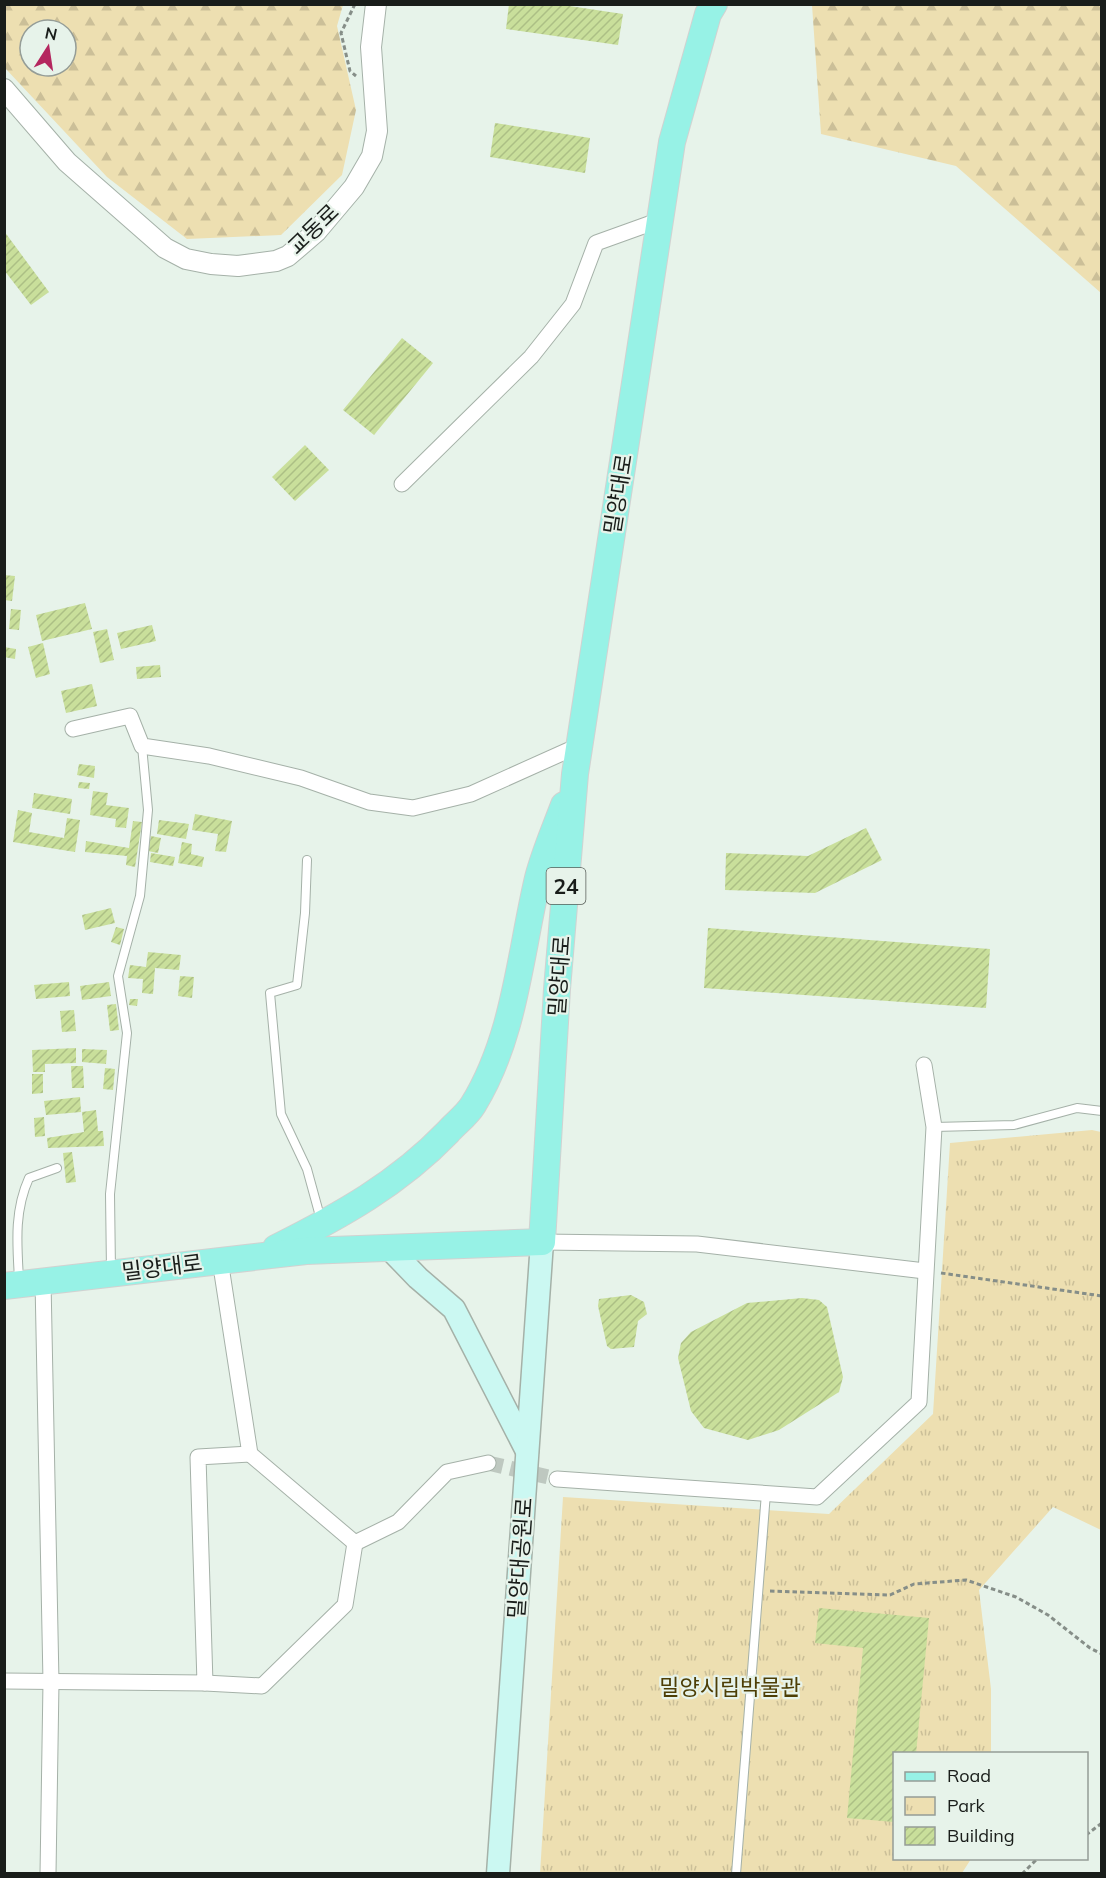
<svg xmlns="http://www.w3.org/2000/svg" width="1106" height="1878" font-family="Mulish,'Noto Sans KR',sans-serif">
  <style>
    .forest { fill: url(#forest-firs); fill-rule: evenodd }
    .park { fill: url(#park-tufts) }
    .building { fill: url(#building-hatch) }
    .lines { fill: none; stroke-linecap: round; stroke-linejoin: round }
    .minor-tunnel { stroke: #bec8c0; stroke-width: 15; stroke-dasharray: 15 8; stroke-linecap: butt }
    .service-casing { stroke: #a5b1a8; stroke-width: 10 }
    .minor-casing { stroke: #a5b1a8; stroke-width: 17 }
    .tertiary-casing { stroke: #a5b1a8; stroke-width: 22 }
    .secondary-casing { stroke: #a5b1a8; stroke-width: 25 }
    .primary-casing { stroke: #d1d2d1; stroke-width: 28 }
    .path { stroke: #868e88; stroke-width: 3; stroke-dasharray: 4.5 3; stroke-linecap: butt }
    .service { stroke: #fff; stroke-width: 8 }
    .minor { stroke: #fff; stroke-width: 15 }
    .tertiary { stroke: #fff; stroke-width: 20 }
    .secondary { stroke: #cbf8f2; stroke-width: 22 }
    .primary { stroke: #97f2e6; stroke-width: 26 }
    .labels { text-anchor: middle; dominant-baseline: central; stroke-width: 4.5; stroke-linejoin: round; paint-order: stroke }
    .shield { fill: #e7f3ea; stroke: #575d58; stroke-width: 1.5 }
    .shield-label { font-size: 21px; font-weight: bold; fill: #191d1a }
    .street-label { font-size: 22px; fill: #191d1a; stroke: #e7f3ea }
    .park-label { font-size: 22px; fill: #4d3e05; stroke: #e7f3ea }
  </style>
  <defs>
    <pattern id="forest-firs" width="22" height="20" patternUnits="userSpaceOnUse" patternTransform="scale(1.5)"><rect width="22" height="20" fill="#eddfb1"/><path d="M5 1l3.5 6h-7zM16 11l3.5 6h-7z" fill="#cbbf98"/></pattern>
    <pattern id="park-tufts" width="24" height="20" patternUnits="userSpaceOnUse" patternTransform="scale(1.5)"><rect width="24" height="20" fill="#eddfb1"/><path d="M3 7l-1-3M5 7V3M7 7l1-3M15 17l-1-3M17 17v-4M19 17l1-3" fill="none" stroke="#cbbf98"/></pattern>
    <pattern id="building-hatch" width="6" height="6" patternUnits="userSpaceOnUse" patternTransform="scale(1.5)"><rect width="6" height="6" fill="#c9df9b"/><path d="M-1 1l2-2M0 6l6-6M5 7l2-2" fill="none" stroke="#acbf85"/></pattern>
  </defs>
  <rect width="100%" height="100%" fill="#e7f3ea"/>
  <g class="forest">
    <path d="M4 5H343L337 26 356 110 342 175 281 235 187 239 107 177 5 68ZM30 30H66V66H30Z"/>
    <polygon points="812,5 1101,5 1101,293 956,166 821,134"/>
  </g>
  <polygon class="park" points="1092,1130 1101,1132 1101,1530 1053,1507 979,1590 991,1689 991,1753 894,1754 894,1858 971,1859 962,1873 540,1874 563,1497 829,1514 933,1414 950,1143"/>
  <g class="building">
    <polygon points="509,4 556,4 623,14 618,45 506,29"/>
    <polygon points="495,123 590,138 585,173 490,157"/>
    <polygon points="4,231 49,292 31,305 4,270"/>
    <polygon points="402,338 433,363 374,435 343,410"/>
    <polygon points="305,445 329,470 295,501 272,477"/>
    <polygon points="4,575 15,576 12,601 4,600"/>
    <polygon points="85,603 92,629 42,641 36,615"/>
    <polygon points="11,609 21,610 19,630 9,629"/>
    <polygon points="152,625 156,641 121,649 117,633"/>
    <polygon points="107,629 114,660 100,663 93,632"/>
    <polygon points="43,643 50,674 36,678 28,647"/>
    <polygon points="4,647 16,649 15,659 4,657"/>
    <polygon points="160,665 161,677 137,679 136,667"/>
    <polygon points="92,684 97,706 66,713 61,691"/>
    <polygon points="79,764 95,766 94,778 77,775"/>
    <polygon points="79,782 90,783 89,789 78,788"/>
    <polygon points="93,791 108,793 106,805 129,808 126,828 115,827 116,819 90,815"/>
    <polygon points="34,793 72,799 70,814 32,808"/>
    <polygon points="18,810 32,813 29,832 64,838 67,818 80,820 75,852 13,842"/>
    <polygon points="195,814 232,821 226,852 215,851 218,834 192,830"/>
    <polygon points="159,820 189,824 186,839 157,834"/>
    <polygon points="133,821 142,822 135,867 126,865 127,856 85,852 86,841 129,848"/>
    <polygon points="866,828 882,860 815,893 725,890 726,853 808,856"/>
    <polygon points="151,836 161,838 158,853 148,851"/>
    <polygon points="182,842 192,844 191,854 204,857 202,867 178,863"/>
    <polygon points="151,853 175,857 173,866 150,862"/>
    <polygon points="111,908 115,923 85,930 82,915"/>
    <polygon points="116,927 124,929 120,945 111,942"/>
    <polygon points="708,928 990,949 986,1008 704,988"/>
    <polygon points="148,952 181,955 179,970 155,968 153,994 142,993 143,979 128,978 130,965 146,967"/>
    <polygon points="180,976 194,977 192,998 178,996"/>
    <polygon points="69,982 70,996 36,999 34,985"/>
    <polygon points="109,982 111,996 82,1000 80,986"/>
    <polygon points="130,999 138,999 137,1006 129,1005"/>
    <polygon points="116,1004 119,1030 110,1031 107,1005"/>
    <polygon points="74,1010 76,1031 62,1032 60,1011"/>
    <polygon points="76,1048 76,1063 45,1064 45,1072 33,1072 32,1050"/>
    <polygon points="82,1049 107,1050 106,1064 82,1062"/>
    <polygon points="71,1066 83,1066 84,1088 72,1088"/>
    <polygon points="105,1068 115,1069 113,1090 103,1089"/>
    <polygon points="32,1074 43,1074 43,1093 32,1094"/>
    <polygon points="80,1097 81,1112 46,1115 44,1101"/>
    <polygon points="96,1110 98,1131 103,1131 104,1146 48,1148 47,1138 84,1132 82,1112"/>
    <polygon points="44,1117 45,1136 35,1137 34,1118"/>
    <polygon points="72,1152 76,1182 66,1183 63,1153"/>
    <polygon points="631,1295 644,1302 647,1314 638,1321 634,1347 611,1349 607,1346 598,1306 599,1299"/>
    <polygon points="802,1298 819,1300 827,1307 843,1377 839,1392 779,1430 748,1440 704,1428 691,1411 678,1358 681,1343 691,1332 747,1303"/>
    <polygon points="819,1608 929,1618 916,1754 894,1754 894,1822 847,1818 863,1648 815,1643"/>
  </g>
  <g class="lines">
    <polyline class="minor-tunnel" points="488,1463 557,1479"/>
    <g class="service-casing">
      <g id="service">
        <polyline points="307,860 305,913 297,985 270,993 281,1114 307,1169 321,1220"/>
        <polyline points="934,1127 1014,1125 1077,1108 1102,1111"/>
        <polyline points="111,1271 110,1194 127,1033 118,976 140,896 148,810 142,746"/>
        <path d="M19 1279C17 1244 14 1211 29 1178L57 1168"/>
        <polyline points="736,1874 766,1493"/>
      </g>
    </g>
    <g class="minor-casing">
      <g id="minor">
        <polyline points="402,484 531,357 573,304 596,243 660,220"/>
        <polyline points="73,729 130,716 142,746 209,756 301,778 369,802 413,808 471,794 580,745"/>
        <polyline points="542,1242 697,1244 925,1271"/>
        <polyline points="220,1260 250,1454 355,1543 398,1522 447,1472 488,1463"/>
        <polyline points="43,1281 51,1682 48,1874"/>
        <polyline points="557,1479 817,1497 919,1402 934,1127 924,1065"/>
        <polyline points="4,1681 205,1683 198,1457 250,1454"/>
        <polyline points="205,1683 262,1686 345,1605 355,1543"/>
      </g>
    </g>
    <g class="tertiary-casing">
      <polyline id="tertiary" points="4,89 67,162 165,248 186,259 211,264 238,266 276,261 288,256 316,232 354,187 372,156 377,131 371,47 376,4"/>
    </g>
    <g class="secondary-casing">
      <g id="secondary">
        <polyline points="388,1247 418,1278 454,1309 527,1451"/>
        <polyline points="498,1874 542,1242"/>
      </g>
    </g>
    <g class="primary-casing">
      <g id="primary">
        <path d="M276 1248C340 1216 398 1184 448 1132 456 1123 467 1115 473 1105 515 1037 520 954 538 878 544 854 555 829 564 805"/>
        <polyline points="4,1286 306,1251 542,1242 557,989 575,774 672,142 708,14 714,4"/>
      </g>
    </g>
    <g class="path">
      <polyline points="355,4 341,33 350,71 356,76"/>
      <polyline points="941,1273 1102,1296"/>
      <polyline points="770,1591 890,1595 914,1584 966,1580 1016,1597 1048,1615 1090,1648 1102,1654"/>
      <polyline points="1086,1835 1102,1823"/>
      <polyline points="1022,1874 1038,1858"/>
    </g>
    <use href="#service" class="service"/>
    <use href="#minor" class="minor"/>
    <use href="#tertiary" class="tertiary"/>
    <use href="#secondary" class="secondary"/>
    <use href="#primary" class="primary"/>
  </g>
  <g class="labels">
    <rect class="shield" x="546.5" y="868" width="39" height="36" rx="4.5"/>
    <g class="shield-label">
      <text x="566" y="886">24</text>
    </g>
    <g class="street-label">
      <text transform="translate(313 229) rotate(-44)">교동로</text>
      <text transform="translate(618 494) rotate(-81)">밀양대로</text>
      <text transform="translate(559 976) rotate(-86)">밀양대로</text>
      <text transform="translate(162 1267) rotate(-7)">밀양대로</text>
      <text transform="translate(520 1558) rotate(-86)">밀양대공원로</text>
    </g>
    <g class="park-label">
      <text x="730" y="1687">밀양시립박물관</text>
    </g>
  </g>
  <rect width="1106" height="1878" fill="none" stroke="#191d1a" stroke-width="12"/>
  <rect x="893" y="1752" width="195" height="108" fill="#e7f3ea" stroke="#959d97" stroke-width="1.5"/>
  <rect x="905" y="1772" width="30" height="9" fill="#97f2e6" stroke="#959d97" stroke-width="1.5"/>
  <text x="947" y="1782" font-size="18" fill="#191d1a">Road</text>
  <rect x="905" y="1797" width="30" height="18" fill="url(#park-tufts)" stroke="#959d97" stroke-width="1.5"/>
  <text x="947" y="1812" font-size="18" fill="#191d1a">Park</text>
  <rect x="905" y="1827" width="30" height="18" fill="url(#building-hatch)" stroke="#959d97" stroke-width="1.5"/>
  <text x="947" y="1842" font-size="18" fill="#191d1a">Building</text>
  <g transform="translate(48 48) rotate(12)"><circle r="28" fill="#e7f3ea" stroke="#959d97" stroke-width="1.5"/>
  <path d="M0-4.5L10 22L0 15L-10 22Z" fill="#b4275f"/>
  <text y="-9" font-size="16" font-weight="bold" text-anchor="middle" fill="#191d1a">N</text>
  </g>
</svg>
